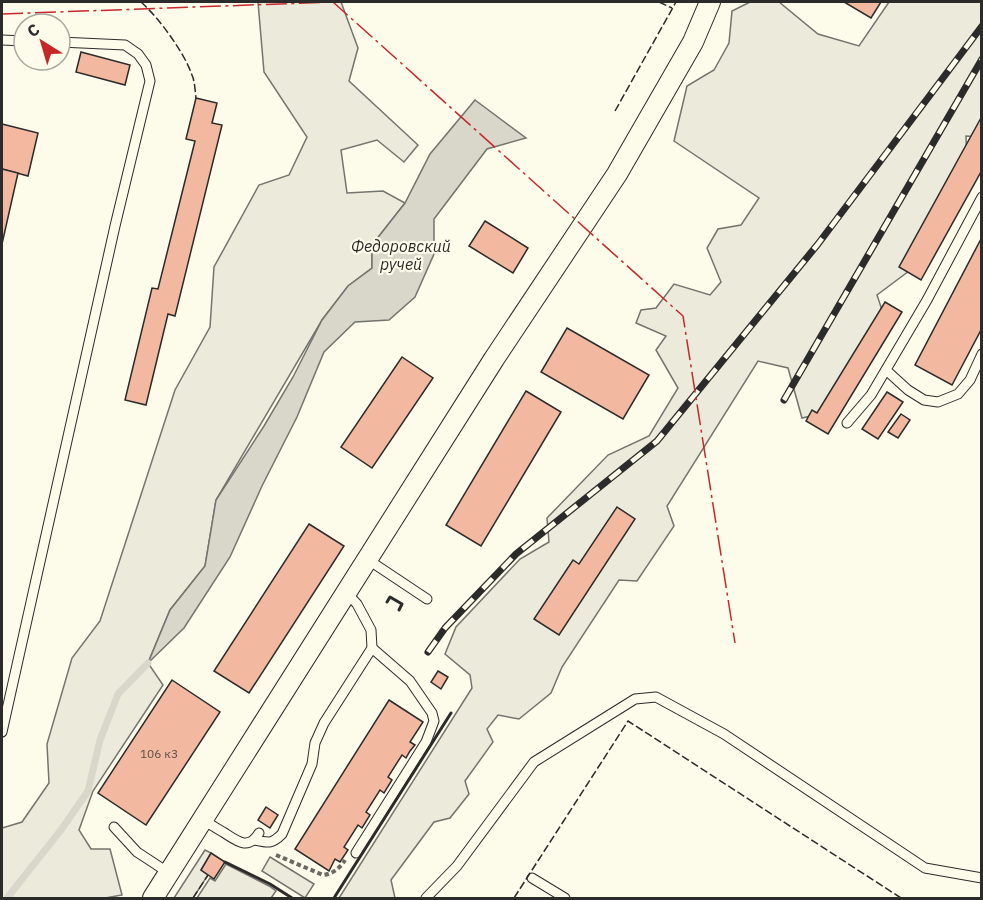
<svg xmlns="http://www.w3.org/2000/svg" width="983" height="900" font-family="'IBM Plex Sans',sans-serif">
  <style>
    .green { fill: #ecebdb; stroke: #74746e; stroke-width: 1.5 }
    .parking { fill: #eceadb; stroke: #74746e; stroke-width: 1.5 }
    .water { fill: #d8d7c9; stroke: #74746e; stroke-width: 1.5 }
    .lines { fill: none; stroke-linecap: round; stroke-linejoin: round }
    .stream { stroke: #d8d7c9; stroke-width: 7 }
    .building { fill: #f2b8a0; stroke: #2b2b2b; stroke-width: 1.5 }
    .service-casing { stroke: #2b2b2b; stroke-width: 11 }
    .minor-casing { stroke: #2b2b2b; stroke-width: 22 }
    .path { stroke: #6a6964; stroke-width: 4; stroke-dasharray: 4.5 3; stroke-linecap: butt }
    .service { stroke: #fdfbea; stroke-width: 9 }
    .minor { stroke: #fdfbea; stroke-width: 20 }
    .rail-casing { stroke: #2b2b2b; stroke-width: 7 }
    .rail { stroke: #fdfbea; stroke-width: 4.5; stroke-dasharray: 14; stroke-linecap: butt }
    .fence { stroke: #2b2b2b; stroke-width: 1.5; stroke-dasharray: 8 3; stroke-linecap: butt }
    .wall { stroke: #2b2b2b; stroke-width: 3 }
    .power { stroke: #c62828; stroke-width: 1.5; stroke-dasharray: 21 4.5 3 4.5; stroke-linecap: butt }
    .labels { text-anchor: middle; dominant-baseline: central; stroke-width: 4.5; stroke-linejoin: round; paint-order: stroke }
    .number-label { font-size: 12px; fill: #5d4e48 }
    .water-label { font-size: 16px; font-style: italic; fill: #2b2b2b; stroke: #fdfbea }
  </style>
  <rect width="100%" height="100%" fill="#fdfbea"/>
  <g class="green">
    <polygon points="258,2 341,2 358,48 349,81 418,145 404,162 377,140 341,150 347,193 383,191 405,203 372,245 372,268 348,286 322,320 216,500 205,566 170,610 148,663 163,685 93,791 79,830 91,849 110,849 122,895 105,898 2,898 2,828 22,822 49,783 47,744 72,658 100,621 175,390 210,327 214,267 259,185 289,175 307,137 264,72"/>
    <polygon points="750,2 779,2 818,34 859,46 889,2 981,2 981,137 966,136 967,167 917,265 877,295 883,313 842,409 802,418 788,368 758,361 667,506 674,526 637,581 619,580 562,667 551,693 519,719 498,715 487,729 493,742 465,781 469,794 450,818 434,822 391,880 395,898 339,898 472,688 470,675 445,654 456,627 520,559 549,542 547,518 608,455 649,436 678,388 656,350 666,336 636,323 641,310 656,308 674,284 710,295 721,282 707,248 718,229 741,225 759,198 674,141 687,86 714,70 729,43 732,11"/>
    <polygon points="205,850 211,853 201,870 208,875 193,898 174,898"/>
    <polygon points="270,857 314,884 305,898 262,871"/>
  </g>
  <polygon class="parking" points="226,864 269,886 276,891 271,898 197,898 210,878 215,881"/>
  <polygon class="water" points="475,100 526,138 487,149 434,219 434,254 415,297 389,320 355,322 324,352 297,417 262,486 230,557 184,628 148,663 170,610 205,566 216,500 264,426 293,377 322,320 348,286 372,268 372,245 405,203 430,154"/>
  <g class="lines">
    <polyline class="stream" points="7,898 61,830 88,791 100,740 118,694 148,663"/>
  </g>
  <g class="building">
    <polygon points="844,2 881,2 871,18"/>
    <polygon points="81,52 130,65 125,85 76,72"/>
    <polygon points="196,98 217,103 212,123 222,125 175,316 168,314 146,405 125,400 152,288 158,289 195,141 186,139"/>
    <polygon points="982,116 982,170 921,280 899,267"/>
    <polygon points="2,124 38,133 28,176 2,169"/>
    <polygon points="2,169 18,173 2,244"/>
    <polygon points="485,221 528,248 513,273 469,246"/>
    <polygon points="982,237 982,328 952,385 915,365"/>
    <polygon points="885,302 902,312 828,434 806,421 812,410 817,413"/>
    <polygon points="567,328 649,375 623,419 541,372"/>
    <polygon points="402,357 433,378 372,468 341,447"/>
    <polygon points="526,391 561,412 481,546 446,525"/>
    <polygon points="887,392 903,402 878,439 862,429"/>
    <polygon points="901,414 910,420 898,438 888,432"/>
    <polygon points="617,507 635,519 559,635 534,619 573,560 579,564"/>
    <polygon points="309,524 344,546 249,693 214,671"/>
    <polygon points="438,671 448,677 441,689 431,682"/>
    <polygon points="172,680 220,712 146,825 98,793"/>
    <polygon points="389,700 423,722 410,742 415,745 410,751 406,758 402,755 388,777 392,780 384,793 380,790 366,812 370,815 362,828 358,825 344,847 348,850 340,862 335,859 329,871 295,849"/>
    <polygon points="266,807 278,815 270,828 258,820"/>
    <polygon points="211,853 225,862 214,879 201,870"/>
  </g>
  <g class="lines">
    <g class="service-casing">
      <g id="service">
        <polyline points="2,40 24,41"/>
        <polyline points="886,370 908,390 924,400 938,402 958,394 970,380 982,354"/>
        <polyline points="847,423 871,395 927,300 982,197"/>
        <polyline points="367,559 427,599"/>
        <polyline points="2,732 115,226 150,81 146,65 138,54 125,45 60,42"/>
        <path d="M203 819C209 824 216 828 223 832 237 841 248 851 259 833"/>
        <polyline points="114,827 137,852 169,873"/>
        <path d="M255 840C269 843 272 844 282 834L312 764 315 743 324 723 372 648 371 630 357 604 346 592"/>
        <polyline points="356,853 426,742 434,721 432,713 410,681 372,648"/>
        <polyline points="532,878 565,898"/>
        <polyline points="426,898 457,866 534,762 635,699 656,697 724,734 925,868 982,878"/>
      </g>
    </g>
    <g class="minor-casing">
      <polyline id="minor" points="153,898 494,359 617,174 693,42 710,2"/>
    </g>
    <path class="path" d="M276 855 323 875C333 874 340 868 345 860"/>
    <use href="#service" class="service"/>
    <use href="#minor" class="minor"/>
    <g class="rail-casing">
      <g id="rail">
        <polyline points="784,400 982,59"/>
        <polyline points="428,652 445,628 516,554 657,441 818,244 982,26"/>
      </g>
    </g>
    <use href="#rail" class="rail"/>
    <g class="fence">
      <path d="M141 2C159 18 184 52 192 75 195 82 195 91 196 98"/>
      <polyline points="659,2 672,8"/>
      <polyline points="615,111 676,2"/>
      <polyline points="193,898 208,875"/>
      <polyline points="514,898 628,721 901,898"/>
    </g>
    <g class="wall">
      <polyline points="387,602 390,597 402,604 399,610"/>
      <polyline points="225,862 270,884 292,898"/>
      <polyline points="334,898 451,713"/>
    </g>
    <polyline class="power" points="2,14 333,2 683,316 735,643"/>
  </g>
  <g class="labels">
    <g class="number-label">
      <text x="159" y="753">106 к3</text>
    </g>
    <g class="water-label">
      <text x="401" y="246">Федоровский<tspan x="401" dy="18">ручей</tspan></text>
    </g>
  </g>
  <rect width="983" height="900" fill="none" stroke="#2b2b2b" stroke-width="6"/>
  <g transform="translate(42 42) rotate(323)"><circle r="28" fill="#fdfbea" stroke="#a9a89e" stroke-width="1.5"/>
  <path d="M0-4.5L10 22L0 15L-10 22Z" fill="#c62828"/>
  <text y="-9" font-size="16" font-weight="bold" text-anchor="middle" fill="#2b2b2b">С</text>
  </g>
</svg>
